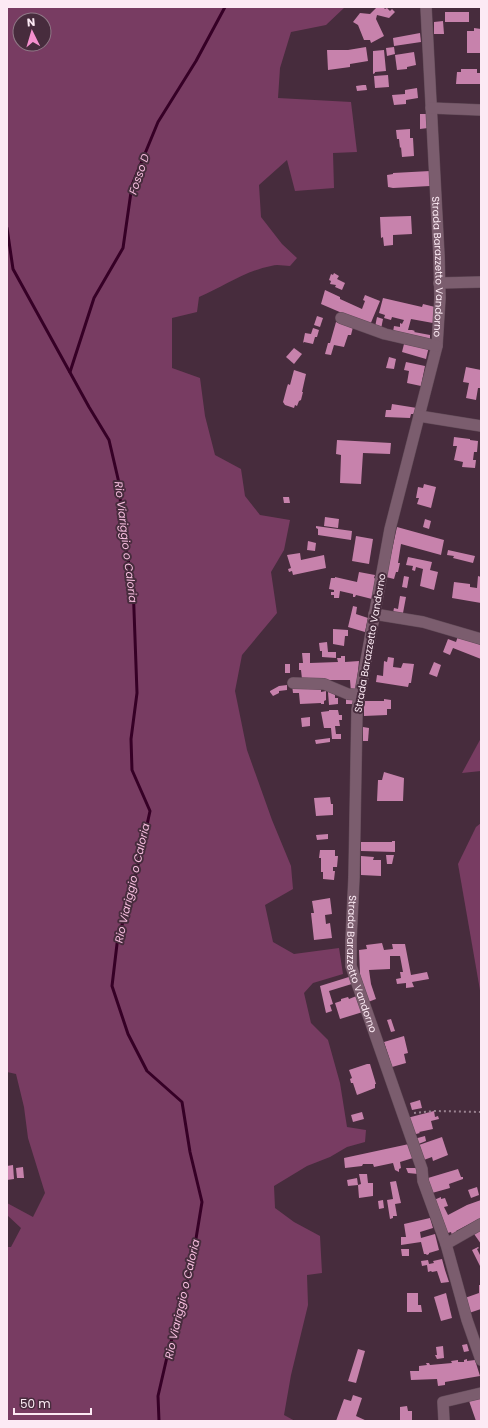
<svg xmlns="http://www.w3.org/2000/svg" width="488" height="1428" font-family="Poppins,sans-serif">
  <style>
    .green { fill: #783c62; fill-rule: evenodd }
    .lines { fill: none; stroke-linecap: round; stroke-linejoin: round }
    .stream { stroke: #360026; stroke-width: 3 }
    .building { fill: #c782ac }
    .minor-casing { stroke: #634c59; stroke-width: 12 }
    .path { stroke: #998290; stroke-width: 2; stroke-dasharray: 2 3; stroke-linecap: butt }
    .minor { stroke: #7b5d6e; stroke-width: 11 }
    .labels { text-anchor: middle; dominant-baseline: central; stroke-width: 4; stroke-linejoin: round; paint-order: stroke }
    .street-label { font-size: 10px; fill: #fceaf4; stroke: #472c3d }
    .water-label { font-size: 11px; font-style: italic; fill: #f7bedf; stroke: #472c3d }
  </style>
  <rect width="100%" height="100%" fill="#472c3d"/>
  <g class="green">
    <path d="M7 7H345L326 25 291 32 280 68 278 98 351 102 357 152 333 153 334 188 295 191 287 160 259 185 261 217 282 244 297 258 290 266C284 266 277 264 271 266 245 271 223 287 199 297L197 312 172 318V368L200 378 205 416 215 455 241 469 245 496 260 515 290 520 284 550 271 572 277 613 242 655 235 691 247 750 272 820 291 866 293 889 265 905 273 942 294 954 339 948 343 974 313 983 304 993 311 1023 328 1040 340 1083 347 1127 366 1130 365 1142 347 1147 330 1157 307 1166 274 1186 275 1208 294 1222 320 1236 322 1273 307 1275 308 1305 291 1375 284 1415 295 1421H7V1247H11L21 1228 7 1215V1203L33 1217 45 1193 28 1138 24 1107 16 1074 7 1072ZM20 20H44V44H20Z"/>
    <polygon points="481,738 481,771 462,773"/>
    <polygon points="481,823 481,996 458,864 476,827"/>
  </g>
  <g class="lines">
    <g class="stream">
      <polyline points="7,228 13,269 89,407 109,440 119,483 123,536 133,583 137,693 131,739 132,770 150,811 140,857 117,944 112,986 128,1034 147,1071 182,1102 190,1152 202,1202 192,1263 167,1357 158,1396 159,1421"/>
      <polyline points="70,372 94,298 123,248 132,185 158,122 196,61 225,7"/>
    </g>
  </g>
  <g class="building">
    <polygon points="377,7 383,7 385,9 387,8 390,11 392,9 395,12 389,18 377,15 376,19 384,36 371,43 370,40 364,40 358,25 353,22 360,13 370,14"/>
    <rect x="445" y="12" width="24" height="10"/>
    <polygon points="443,21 444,34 434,34 434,22"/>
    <polygon points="474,28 481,29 481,53 467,53 467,31 474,31"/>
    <polygon points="420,33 421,42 394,46 393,38"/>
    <polygon points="366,47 368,61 350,64 350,67 328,70 327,50 348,50"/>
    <polygon points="394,47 395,54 387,56 386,48"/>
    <polygon points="384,50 386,71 375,72 375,73 373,74 373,51"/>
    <polygon points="414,52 416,65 407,67 407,69 397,70 395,55"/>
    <polygon points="461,69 477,69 477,73 481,73 481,84 456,84 457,72 461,72"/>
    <polygon points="388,75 389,87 375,88 374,76"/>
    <polygon points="363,85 366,85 367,90 357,91 356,86"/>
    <polygon points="417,88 418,98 406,100 406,104 394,105 392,95 405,94 405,90"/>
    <polygon points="420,114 428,114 428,128 420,129"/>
    <polygon points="410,129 410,138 413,138 414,156 402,157 401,147 400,148 399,139 397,139 396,130"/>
    <polygon points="430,171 430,186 393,188 388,187 387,175 393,174 393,173"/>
    <polygon points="411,216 412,234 393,235 393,245 384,246 383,237 381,238 380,217"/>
    <polygon points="334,273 339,276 337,279 345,283 342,290 335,287 336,285 330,284 331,281 329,280 331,274 333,275"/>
    <polygon points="325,290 340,297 340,299 362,309 365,301 363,300 365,295 380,301 370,325 321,304"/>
    <polygon points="383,298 422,307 423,304 435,307 433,323 411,319 408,330 412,330 415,331 414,332 430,335 430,340 393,332 394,326 400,327 400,323 402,324 404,320 392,317 391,320 384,318 385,315 379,313"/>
    <polygon points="317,316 323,318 320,327 314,325"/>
    <polygon points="377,317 383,319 381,329 375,327"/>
    <polygon points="336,322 353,327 351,335 348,335 344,347 334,345 331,355 325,354 328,343 330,343"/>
    <polygon points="313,328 319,330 317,337 315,337 313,344 304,342 303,343 305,333 311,334"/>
    <polygon points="405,340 429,346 426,359 402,352"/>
    <polygon points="294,348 302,354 294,364 286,357"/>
    <polygon points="389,357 396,359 394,369 386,368"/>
    <polygon points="406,362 425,366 421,386 407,383 409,371 404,370"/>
    <polygon points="466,367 481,370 481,388 478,388 476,400 466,398 469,383 463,382"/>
    <polygon points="294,370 306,374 302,392 303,392 301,400 299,401 297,406 295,405 294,408 285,405 283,402 287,387 288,384 290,385"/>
    <polygon points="392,404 417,408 415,414 411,414 410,418 385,417 386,410 391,410"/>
    <polygon points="454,437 470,439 470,440 478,441 477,452 474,452 473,460 476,460 475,468 462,467 463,462 454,460 457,446 453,446"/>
    <polygon points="337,440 391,443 390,454 363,453 361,484 340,483 341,455 336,454"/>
    <polygon points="424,484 436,487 431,508 417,504 419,498 416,498 418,487 423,488"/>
    <polygon points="283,497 289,497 290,503 284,503"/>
    <polygon points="325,517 339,519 338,528 324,526"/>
    <polygon points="425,519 431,521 429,529 423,527"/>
    <polygon points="316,526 352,531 351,540 318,535 318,529 316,528"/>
    <polygon points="397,527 444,540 441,555 401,544 398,563 400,563 398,572 396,572 394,579 386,577"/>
    <polygon points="356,536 373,539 369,564 352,561"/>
    <polygon points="308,541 316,543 315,551 307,550"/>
    <polygon points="448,550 475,556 473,563 453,558 454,556 447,555"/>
    <polygon points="300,553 301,560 324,555 326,568 293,575 292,571 289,572 288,569 291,568 287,555"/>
    <polygon points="408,557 432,562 430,570 438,572 434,590 420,586 423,569 416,567 415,571 412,570 413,566 406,565"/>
    <polygon points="359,572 375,575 374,578 376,579 372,599 356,595 355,597 353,597 353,594 340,591 339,598 334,598 334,595 331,595 331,592 334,592 334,590 329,589 331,578 335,578 335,577 357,582"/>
    <polygon points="404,576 409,577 407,588 402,587"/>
    <polygon points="478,576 481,577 481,603 452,598 454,582 470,584 470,587 477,588"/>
    <polygon points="400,596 406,597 403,613 400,615 393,613 394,608 398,609"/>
    <polygon points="353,606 357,607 356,614 368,618 365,632 348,627"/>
    <polygon points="333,629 348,630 348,636 345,636 344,646 333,644"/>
    <polygon points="458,636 481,645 481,659 453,648 450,655 443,652 448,639 456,642"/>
    <polygon points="327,642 328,652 336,652 336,658 322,657 322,651 320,651 319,643"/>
    <polygon points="302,653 310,653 310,663 338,662 337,658 341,658 341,656 345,656 345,662 359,661 356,692 351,692 350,680 314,680 302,679 301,670 299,670 299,663 303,663"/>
    <polygon points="388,657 394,658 393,667 401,668 403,663 414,664 411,683 409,683 408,687 376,682 377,675 383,676 384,661 387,662"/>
    <polygon points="434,662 441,665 437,677 429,674"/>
    <rect x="285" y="664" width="5" height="9"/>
    <polygon points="287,685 287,690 279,691 279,693 273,696 270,692 270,691 279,686"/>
    <polygon points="292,685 321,686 321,692 326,691 326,700 324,701 324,704 321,704 321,703 300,704 299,693 293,693"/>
    <polygon points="335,691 335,698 338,698 338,704 329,705 328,692"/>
    <polygon points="346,696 355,697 355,704 346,704"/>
    <polygon points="384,699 391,700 391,709 387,709 387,715 364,716 364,701 384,701"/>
    <polygon points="329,710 338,710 339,715 342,715 342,720 339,720 340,726 335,726 336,734 341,734 341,739 332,739 331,728 324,728 321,712 329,711"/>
    <polygon points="310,717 310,726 302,727 301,718"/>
    <polygon points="363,727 369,728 368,741 363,741"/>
    <polygon points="330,738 330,742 316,744 315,740"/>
    <polygon points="384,772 404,778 403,801 377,801 378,780 382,780"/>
    <polygon points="330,797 331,804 333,804 333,815 316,816 314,798"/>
    <polygon points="328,834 328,839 317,840 316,835"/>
    <polygon points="392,841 395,841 395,852 361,851 361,842 392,842"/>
    <polygon points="320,850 335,850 335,856 338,856 337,867 333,867 333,871 335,871 334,880 323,879 323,872 321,872 321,858 319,858"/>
    <polygon points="386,855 394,855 392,864 387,864"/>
    <polygon points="361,856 374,857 373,860 381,860 381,876 361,875"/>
    <polygon points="330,898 332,914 325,915 326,924 330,923 332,938 314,940 311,913 314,913 312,901"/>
    <polygon points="382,943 384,950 393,949 392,944 405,944 411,975 427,972 429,979 412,982 414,987 406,988 406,983 397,984 396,979 401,978 400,972 403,972 400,956 390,956 390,969 369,970 371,984 376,999 368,1002 360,975 359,950 367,949 366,945"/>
    <polygon points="352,976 355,983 329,991 333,1004 330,1005 332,1011 326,1013 320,986"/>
    <polygon points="359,995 366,1011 340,1019 335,1003 341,1001 341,999 348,997 349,999"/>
    <polygon points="391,1019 395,1031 391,1032 387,1020"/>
    <polygon points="404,1036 408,1053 404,1054 406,1063 392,1067 384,1042"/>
    <polygon points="367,1064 370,1064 376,1084 375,1084 375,1088 357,1095 353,1083 351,1083 350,1079 352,1078 349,1070"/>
    <polygon points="420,1100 422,1108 412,1110 410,1103"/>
    <polygon points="434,1111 435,1117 438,1116 439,1119 431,1121 433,1129 419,1132 420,1133 412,1135 407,1118"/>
    <polygon points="362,1112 364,1119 353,1122 351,1115"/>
    <polygon points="425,1136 426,1141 416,1145 414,1139"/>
    <polygon points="442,1137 448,1155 433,1161 432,1157 421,1161 416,1146"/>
    <polygon points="409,1144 413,1158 400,1162 401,1168 399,1169 399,1172 395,1170 393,1163 374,1167 373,1164 363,1164 362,1166 345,1168 344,1158"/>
    <polygon points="13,1165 14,1179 7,1180 7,1166"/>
    <polygon points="23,1167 24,1178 17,1178 16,1168"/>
    <polygon points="406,1168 417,1168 418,1174 408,1173"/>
    <polygon points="458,1169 461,1177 463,1177 463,1179 449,1184 450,1188 432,1193 428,1178"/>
    <polygon points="359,1174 367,1174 368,1183 373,1183 373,1196 359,1198 358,1185 361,1184"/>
    <polygon points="357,1178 358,1185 348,1186 347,1180"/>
    <polygon points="396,1181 401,1203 395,1204 397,1216 393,1216 393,1218 390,1219 387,1200 393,1199 390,1182"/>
    <polygon points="477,1187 479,1195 471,1198 468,1190"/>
    <polygon points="441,1197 441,1199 445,1198 448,1206 444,1207 448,1215 467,1205 481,1200 481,1218 456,1231 457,1232 452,1235 451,1232 444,1234 434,1200"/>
    <polygon points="383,1200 384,1208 379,1209 378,1201"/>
    <polygon points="430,1218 433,1228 420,1232 421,1238 435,1234 439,1250 429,1253 429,1254 427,1255 426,1254 424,1254 421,1242 401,1245 401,1237 406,1237 404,1224"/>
    <polygon points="478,1227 481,1232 481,1244 472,1231"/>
    <polygon points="478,1247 479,1248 477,1249 481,1257 481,1268 472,1250"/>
    <polygon points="401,1249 409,1249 409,1256 402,1256"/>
    <polygon points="442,1259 445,1270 449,1282 441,1283 437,1271 432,1272 431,1271 428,1272 427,1265 422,1266 421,1261 428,1260 429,1264 434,1263 433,1261"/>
    <polygon points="479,1285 481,1285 481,1309 466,1314 462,1299 479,1293"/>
    <polygon points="407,1293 418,1293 418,1305 421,1305 422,1312 407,1312"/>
    <polygon points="446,1293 452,1318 441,1321 434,1297"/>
    <polygon points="467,1344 469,1351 464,1352 462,1345"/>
    <polygon points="443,1346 444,1358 437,1359 435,1355 437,1355 436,1347"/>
    <polygon points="358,1349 365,1351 356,1383 348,1381"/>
    <polygon points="467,1359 467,1361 475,1360 480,1376 445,1382 445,1385 438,1386 437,1379 411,1380 410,1371 419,1371 419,1366 427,1365 426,1363 429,1363 430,1365 452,1363 451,1361 458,1360 458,1362 464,1362 464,1360"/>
    <polygon points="353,1395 362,1398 356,1416 367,1421 336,1421 344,1399 351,1401"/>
    <polygon points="481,1395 481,1421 476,1421 468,1398"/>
    <polygon points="407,1406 408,1411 412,1411 412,1421 400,1421 400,1407"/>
  </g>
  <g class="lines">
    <g class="minor-casing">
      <g id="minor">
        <path id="s1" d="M426 7 439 256 440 298 437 346 390 529 357 710 354 877 351 940V966L422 1169 423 1181 446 1244 467 1320 481 1360"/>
        <polyline points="431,108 481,110"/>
        <polyline points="439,283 481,282"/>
        <polyline points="341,318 385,334 437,346"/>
        <polyline points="419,416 481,426"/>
        <polyline points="374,614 423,622 481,639"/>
        <polyline points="293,683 324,684 348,694 360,695"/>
        <polyline points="446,1244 481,1224"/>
        <polyline points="444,1421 443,1402 481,1393"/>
      </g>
    </g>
    <polyline class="path" points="414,1113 435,1111 481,1112"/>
    <use href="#minor" class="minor"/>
  </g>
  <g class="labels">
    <g class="street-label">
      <text stroke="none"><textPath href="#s1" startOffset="260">Strada Barazzetto Vandorno</textPath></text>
      <text transform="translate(370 643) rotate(-80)">Strada Barazzetto Vandorno</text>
      <text stroke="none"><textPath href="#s1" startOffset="968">Strada Barazzetto Vandorno</textPath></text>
    </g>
    <g class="water-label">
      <text transform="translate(139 174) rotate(-71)">Fosso D</text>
      <text transform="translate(126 542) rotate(83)">Rio Viariggio o Caloria</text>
      <text transform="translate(132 883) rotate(-77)">Rio Viariggio o Caloria</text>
      <text transform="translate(182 1299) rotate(-77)">Rio Viariggio o Caloria</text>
    </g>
  </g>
  <rect width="488" height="1428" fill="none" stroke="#fceaf4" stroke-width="16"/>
  <g transform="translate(32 32) rotate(355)"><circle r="19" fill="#472c3d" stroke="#8f7886"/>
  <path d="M0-3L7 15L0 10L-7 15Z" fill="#f690cf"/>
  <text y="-6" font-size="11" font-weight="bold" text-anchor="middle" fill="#fceaf4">N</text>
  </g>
  <path d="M14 1408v6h77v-6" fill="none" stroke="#fceaf4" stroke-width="2"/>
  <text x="20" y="1408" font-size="12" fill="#fceaf4" stroke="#472c3d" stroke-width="3" paint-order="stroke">50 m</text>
</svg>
